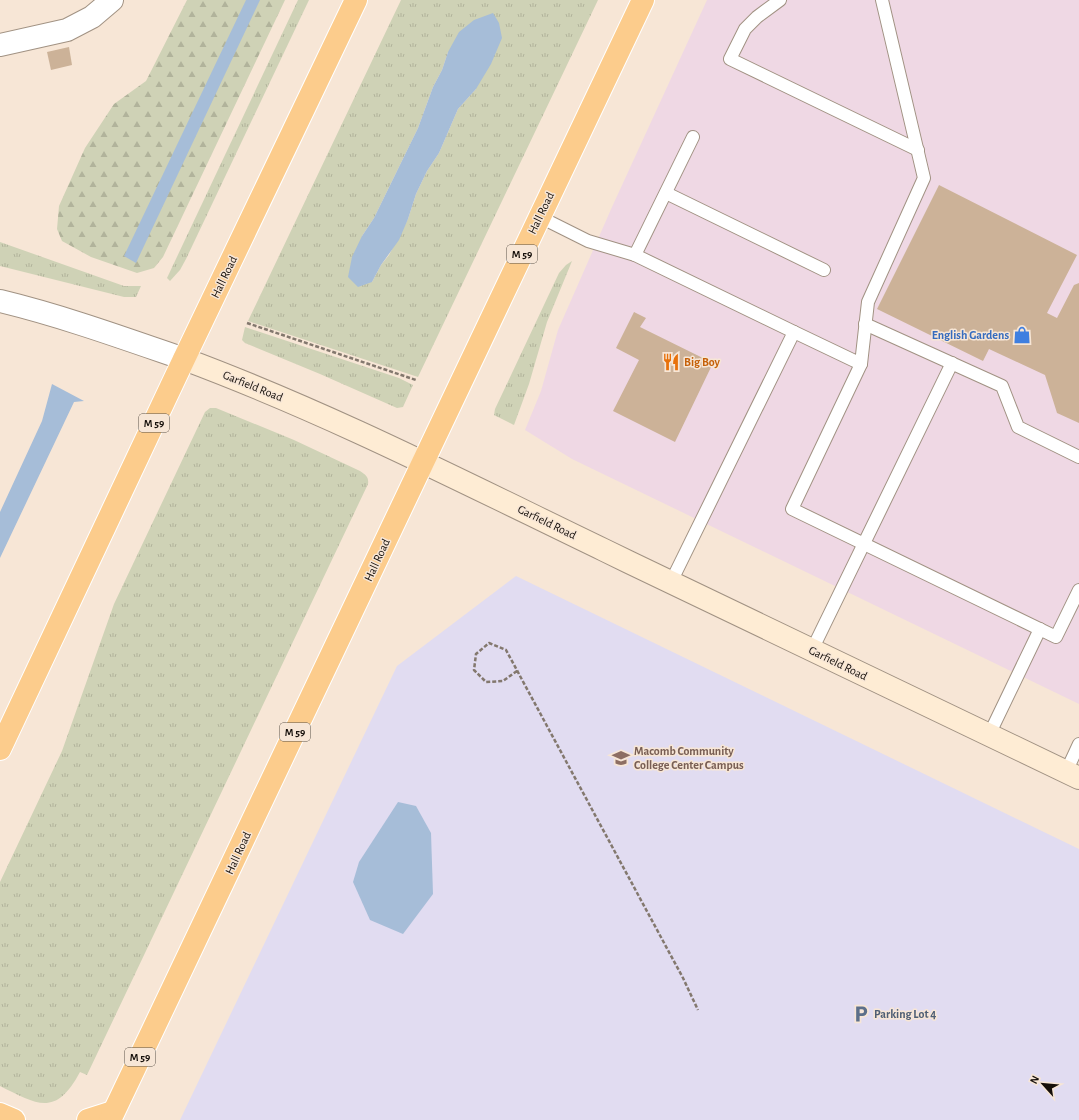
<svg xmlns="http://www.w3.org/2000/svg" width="1079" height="1120" font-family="'Alegreya Sans',sans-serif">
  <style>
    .commercial { fill: #efd8e4 }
    .education { fill: #e1dcf1 }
    .grass { fill: url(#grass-tufts); fill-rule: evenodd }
    .forest { fill: url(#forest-firs) }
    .water { fill: #a6bdd8 }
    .building { fill: #ccb298 }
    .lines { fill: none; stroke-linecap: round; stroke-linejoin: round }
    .service-casing { stroke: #a19283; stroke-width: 14 }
    .minor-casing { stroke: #a19283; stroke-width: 24 }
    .tertiary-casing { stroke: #a19283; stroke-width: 24 }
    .secondary-casing { stroke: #a19283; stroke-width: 24 }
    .trunk-casing { stroke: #fff; stroke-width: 24 }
    .path { stroke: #83786e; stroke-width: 2.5; stroke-dasharray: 4 2; stroke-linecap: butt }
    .service { stroke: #fff; stroke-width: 12 }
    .minor { stroke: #fff; stroke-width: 22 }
    .tertiary { stroke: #fff; stroke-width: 22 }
    .secondary { stroke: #feecd4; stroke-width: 22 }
    .trunk { stroke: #fccc8c; stroke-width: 22 }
    .labels { text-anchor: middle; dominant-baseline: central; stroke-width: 3; stroke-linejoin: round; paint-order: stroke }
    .shield { fill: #f7e6d6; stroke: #595047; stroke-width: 1 }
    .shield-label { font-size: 11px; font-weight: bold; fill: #150f0a }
    .street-label { font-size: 12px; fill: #150f0a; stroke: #f7e6d6 }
    .shop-label { font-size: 12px; font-weight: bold; fill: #366cbe; stroke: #f7e6d6; text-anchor: end }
    .food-label { font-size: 12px; font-weight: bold; fill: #c56008; stroke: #f7e6d6; text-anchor: start }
    .education-label { font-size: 12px; font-weight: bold; fill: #785e54; stroke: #f7e6d6; text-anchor: start }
    .service-label { font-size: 12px; font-weight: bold; fill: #4e5e75; stroke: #f7e6d6; text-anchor: start }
  </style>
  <defs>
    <pattern id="grass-tufts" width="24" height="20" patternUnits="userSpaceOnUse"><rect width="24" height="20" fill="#cfd2b6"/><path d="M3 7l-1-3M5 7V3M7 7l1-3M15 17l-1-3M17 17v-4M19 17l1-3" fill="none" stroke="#b1b39b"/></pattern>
    <pattern id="forest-firs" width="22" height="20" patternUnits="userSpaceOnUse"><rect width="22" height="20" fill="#cfd2b6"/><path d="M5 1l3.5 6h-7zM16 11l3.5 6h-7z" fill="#b1b39b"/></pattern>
  </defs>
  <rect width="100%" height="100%" fill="#f7e6d6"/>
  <polygon class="commercial" points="707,0 1079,0 1079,704 572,459 525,430 541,391 558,330 612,207"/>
  <polygon class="education" points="516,576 1079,849 1079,1120 180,1120 397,666"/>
  <g class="grass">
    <polygon points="298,0 309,0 186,259 180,270 170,281 167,278"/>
    <path d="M401 0H598L418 377 248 321ZM448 52 476 89 458 109 439 153 427 171 416 194 408 219 389 255 381 265 372 282 362 236 374 218 418 128 433 87 442 70Z"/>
    <polygon points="0,242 124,286 141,286 136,297 124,297 0,266"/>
    <polygon points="572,261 547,322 529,384 514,425 494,415 495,409 559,273 566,265"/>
    <polygon points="245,327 399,378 413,385 403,407 397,408 320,374 245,343 242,340"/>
    <path d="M210 408H216L294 440 360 471C366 475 369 477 368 484L87 1075 80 1072C56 1117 38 1105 0 1086V882L62 751 114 604 205 412Z"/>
  </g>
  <polygon class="forest" points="187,0 285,0 163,257 154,268 137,273 91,257 62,241 57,229 59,206 85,148 114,104 146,81"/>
  <g class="water">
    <polygon points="246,0 260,0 136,263 124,256"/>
    <polygon points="493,13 499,23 502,38 491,64 476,89 458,109 439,153 427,171 416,194 408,219 399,240 381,265 372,282 358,287 348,277 352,257 362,236 374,218 418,128 433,87 442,70 448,52 459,32 474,20"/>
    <polygon points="52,384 84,401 74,402 0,558 0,512 42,421"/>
    <polygon points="398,802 416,806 431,833 433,894 403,934 370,920 353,882 359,862"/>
  </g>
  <g class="building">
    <polygon points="69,47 72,65 51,70 47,52"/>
    <polygon points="939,185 1077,255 1047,313 1057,318 1074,285 1079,283 1079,423 1057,413 1045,375 989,349 983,361 877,309"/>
    <polygon points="634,312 646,318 640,327 713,363 675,442 613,411 639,360 616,348"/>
  </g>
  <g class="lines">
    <g class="service-casing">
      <g id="service">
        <polyline points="780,0 757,17 745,29 730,59 918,150"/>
        <polyline points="666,193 824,270"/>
        <polyline points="540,217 588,241 635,255 794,332 671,582"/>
        <polyline points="635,255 693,137"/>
        <polyline points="865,324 1002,386 1018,427 1079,457"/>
        <polyline points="794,332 861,364 868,302 924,178 882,0"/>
        <polyline points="861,364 792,509 1056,637 1079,590"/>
        <polyline points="812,650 952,363"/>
        <polyline points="989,735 1040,629"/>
        <polyline points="1066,772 1079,744"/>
      </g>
    </g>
    <g class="minor-casing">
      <polyline id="minor" points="0,45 67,30 92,17 112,0"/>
    </g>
    <g class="tertiary-casing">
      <path id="tertiary" d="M0 301C62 316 123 338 184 359"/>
    </g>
    <g class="secondary-casing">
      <path id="secondary" d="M184 359C329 413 465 483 604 550 762 627 921 702 1079 778"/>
    </g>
    <g class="trunk-casing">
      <g id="trunk">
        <polyline points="0,749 184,359 356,0"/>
        <polyline points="0,1114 14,1120"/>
        <polyline points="88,1120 113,1112"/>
        <polyline points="110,1120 643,0"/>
      </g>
    </g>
    <g class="path">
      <polyline points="247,323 416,380"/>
      <polyline points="517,671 503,681 486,682 474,670 476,654 489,643 506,650 683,978 698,1010"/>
    </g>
    <use href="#service" class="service"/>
    <use href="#minor" class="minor"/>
    <use href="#tertiary" class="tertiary"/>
    <use href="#secondary" class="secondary"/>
    <use href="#trunk" class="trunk"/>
  </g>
  <defs>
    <g id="shop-bare" transform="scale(1.38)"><path d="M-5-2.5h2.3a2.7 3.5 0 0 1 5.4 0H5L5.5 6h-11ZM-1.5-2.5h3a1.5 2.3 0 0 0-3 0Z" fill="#3f7fe0" stroke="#f7e6d6" stroke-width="2.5" paint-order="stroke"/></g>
    <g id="restaurant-bare" transform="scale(1.38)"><path d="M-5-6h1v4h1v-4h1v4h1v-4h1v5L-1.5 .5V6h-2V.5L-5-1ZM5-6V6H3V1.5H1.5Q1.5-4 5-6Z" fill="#e8710a" stroke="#f7e6d6" stroke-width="2.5" paint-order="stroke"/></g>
    <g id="university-bare" transform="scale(1.38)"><path d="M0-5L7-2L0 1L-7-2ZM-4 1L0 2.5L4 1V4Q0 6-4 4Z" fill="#8d6e63" stroke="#f7e6d6" stroke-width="2.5" paint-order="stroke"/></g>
    <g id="parking-bare" transform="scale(1.38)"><path d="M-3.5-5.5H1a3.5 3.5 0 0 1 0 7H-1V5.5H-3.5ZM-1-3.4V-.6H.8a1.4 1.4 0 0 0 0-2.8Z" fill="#5c6f8a" stroke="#f7e6d6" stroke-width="2.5" paint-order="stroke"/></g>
  </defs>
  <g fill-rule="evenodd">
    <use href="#shop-bare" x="1022" y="335"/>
    <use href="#restaurant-bare" x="671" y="362"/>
    <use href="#university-bare" x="621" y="758"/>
    <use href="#parking-bare" x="861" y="1014"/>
  </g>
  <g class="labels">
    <g class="shield">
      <rect x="507" y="245" width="30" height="18" rx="3"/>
      <rect x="139" y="414" width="30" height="18" rx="3"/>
      <rect x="280" y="723" width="30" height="18" rx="3"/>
      <rect x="125" y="1048" width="30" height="18" rx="3"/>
    </g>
    <g class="shield-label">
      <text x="522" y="254">M 59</text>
      <text x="154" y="423">M 59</text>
      <text x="295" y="732">M 59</text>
      <text x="140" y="1057">M 59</text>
    </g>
    <g class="street-label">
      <text transform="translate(541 213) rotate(-64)">Hall Road</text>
      <text transform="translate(224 277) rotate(-64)">Hall Road</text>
      <text transform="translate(253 386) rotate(22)">Garfield Road</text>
      <text transform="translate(547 522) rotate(26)">Garfield Road</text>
      <text transform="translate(377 560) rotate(-65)">Hall Road</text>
      <text transform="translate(838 663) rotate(26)">Garfield Road</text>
      <text transform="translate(238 853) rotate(-65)">Hall Road</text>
    </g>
    <g class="shop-label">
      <text x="1009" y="335">English Gardens</text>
    </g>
    <g class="food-label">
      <text x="684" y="362">Big Boy</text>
    </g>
    <g class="education-label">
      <text x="634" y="751">Macomb Community<tspan x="634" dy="14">College Center Campus</tspan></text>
    </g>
    <g class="service-label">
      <text x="874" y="1014">Parking Lot 4</text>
    </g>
  </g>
  <g transform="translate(1043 1084) rotate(297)" stroke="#f7e6d6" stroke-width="3" paint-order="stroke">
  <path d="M0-3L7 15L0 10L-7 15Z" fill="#150f0a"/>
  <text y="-6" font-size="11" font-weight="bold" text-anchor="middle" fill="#150f0a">N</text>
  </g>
</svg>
